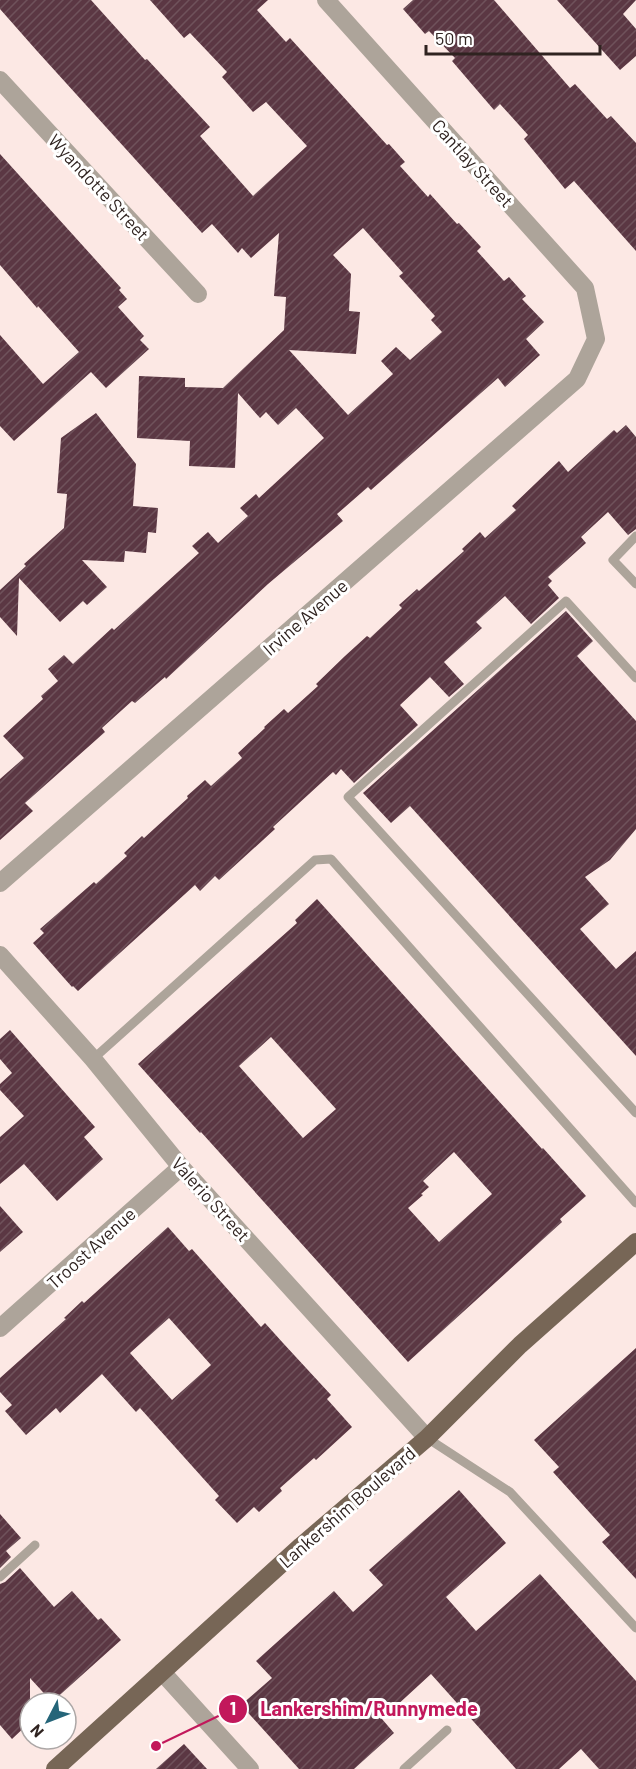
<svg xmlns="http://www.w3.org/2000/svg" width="636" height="1769" font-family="Barlow,sans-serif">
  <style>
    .building { fill: url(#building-hatch); fill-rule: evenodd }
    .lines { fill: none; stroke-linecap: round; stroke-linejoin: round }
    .lane { stroke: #ada49a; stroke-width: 9 }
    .street { stroke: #ada49a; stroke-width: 18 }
    .primary { stroke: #776656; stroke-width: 18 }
    .labels { text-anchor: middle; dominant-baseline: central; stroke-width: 6; stroke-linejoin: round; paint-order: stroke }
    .street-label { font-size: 18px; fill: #2f2320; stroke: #fff }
    .leader { fill: none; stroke: #c2185b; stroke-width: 2 }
    .callout-dot { fill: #c2185b; stroke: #fff; stroke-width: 2 }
    .mark-label { font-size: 18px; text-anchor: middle; font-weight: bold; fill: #fff }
    .callout-label { font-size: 20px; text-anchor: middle; font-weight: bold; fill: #c2185b; stroke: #fff; stroke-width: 6; stroke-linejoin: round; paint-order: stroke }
  </style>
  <defs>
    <pattern id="building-hatch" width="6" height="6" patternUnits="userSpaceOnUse" patternTransform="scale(1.5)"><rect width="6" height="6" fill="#5b3743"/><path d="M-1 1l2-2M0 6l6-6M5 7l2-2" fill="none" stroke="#6f525b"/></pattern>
  </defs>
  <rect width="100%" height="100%" fill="#fce8e4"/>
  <g class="building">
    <path d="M0 0H91L145 60 147 59 210 127 200 136 253 196 307 146 266 102 253 112 222 77 227 72 190 33 184 38 150 0H268L257 10 286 42 290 38 387 145 389 144 405 162 400 166 428 197 430 194 457 224 459 223 481 247 477 251 504 281 509 277 526 296 522 299 544 322 526 339 540 355 505 387 498 378 371 490 368 487 337 514 343 521 268 584 166 679 165 677 135 703 132 701 102 728 105 732 25 803 33 811 0 840V779L24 758 3 736 43 699 41 696 58 681 48 669 64 655 73 664 112 628 114 630 199 553 192 546 208 532 218 543 248 516 240 508 256 494 259 498 324 438 296 408 278 425 266 412 260 418 238 393 235 468 189 466 190 441 137 438 139 376 185 378V387L223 388 284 330 286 297 274 296 279 233 251 258 242 248 238 253 212 224 202 233 37 51 0 9ZM363 228 403 273 399 276 435 316 431 320 442 332 410 360 396 347 381 361 393 374 348 415 289 350 356 354 360 312 349 311 351 274 333 255Z"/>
    <polygon points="413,0 494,0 570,88 575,84 607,119 611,116 636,143 636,251 574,181 565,189 524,139 528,135 500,104 494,110 452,61 455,58 429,31 425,34 403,9"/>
    <polygon points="557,0 636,0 623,14 636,29 636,56 620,70"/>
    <polygon points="0,154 121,288 119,290 127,299 118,307 144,336 140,340 149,349 106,388 91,372 14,441 0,426 0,335 43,384 79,352 38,306 37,308 0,265"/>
    <polygon points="96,413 136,464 133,506 158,508 156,533 148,532 146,553 125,551 124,562 82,560 107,587 87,605 83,601 60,622 19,578 17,636 0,617 0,590 26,566 24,564 64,528 67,494 57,493 61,438"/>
    <polygon points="626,425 636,437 636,529 628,535 608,512 581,537 586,543 548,577 552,581 548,585 559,598 531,624 505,596 476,622 482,628 444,662 464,684 449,697 430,677 400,705 418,725 354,783 341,769 336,775 333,772 273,827 275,829 219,880 215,876 200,891 195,885 78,991 73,986 72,987 33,943 44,933 40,929 94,882 96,884 127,856 124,853 142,836 144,838 188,798 187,796 205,780 211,786 242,758 238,753 265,728 264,727 284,709 288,713 318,686 316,684 345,656 367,636 370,638 402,608 399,605 417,589 419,591 464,551 462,549 480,532 485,538 516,510 512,506 559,461 568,472 614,430 617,433"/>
    <polygon points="566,611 593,641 577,656 636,721 636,829 610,860 585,877 609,904 580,929 616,969 636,951 636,1056 410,806 391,823 363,793"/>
    <path d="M317 899 542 1149 543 1148 586 1196 560 1219 562 1222 408 1362 201 1132 200 1133 138 1064 297 923 295 920ZM271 1037 336 1109 303 1138 239 1066ZM454 1152 492 1194 439 1242 408 1208 423 1195 421 1194 429 1187 423 1181Z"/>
    <polygon points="10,1030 95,1127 84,1137 103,1159 57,1201 24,1164 0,1184 0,1137 24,1116 0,1090 0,1084 12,1073 0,1059 0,1039"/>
    <polygon points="0,1206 23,1232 0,1252"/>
    <path d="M168 1227 189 1251 192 1249 261 1327 265 1323 283 1343 331 1395 327 1399 352 1427 316 1460 314 1458 280 1488 282 1491 259 1512 254 1507 237 1523 215 1500 219 1496 140 1408 136 1412 102 1374 60 1413 56 1408 26 1435 5 1411 12 1405 0 1392V1378L66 1319 64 1318 82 1301 84 1303ZM169 1318 211 1365 172 1400 130 1353Z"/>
    <polygon points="636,1348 636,1579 602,1542 610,1535 553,1472 559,1467 534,1440"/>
    <polygon points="459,1490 506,1543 446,1597 476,1631 540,1574 636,1681 636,1769 599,1769 581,1749 559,1769 516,1769 431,1674 382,1719 394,1733 354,1769 299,1769 241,1705 272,1678 256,1661 334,1591 353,1612 383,1585 369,1570"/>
    <polygon points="0,1514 21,1538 6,1551 11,1557 0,1568"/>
    <polygon points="20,1568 54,1607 72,1591 98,1620 101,1618 121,1640 52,1702 30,1678 30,1722 12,1739 0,1725 0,1584 5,1582"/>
    <polygon points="184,1744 207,1769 156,1769"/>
  </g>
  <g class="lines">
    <g class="lane">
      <polyline points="636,536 613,560 636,584"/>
      <polyline points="636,678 566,601 348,797 636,1113"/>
      <polyline points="93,1059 315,860 331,859 636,1203"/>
      <polyline points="427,1438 510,1492 636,1628"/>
      <polyline points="0,1577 35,1545"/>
      <polyline points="404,1769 447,1730"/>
    </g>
    <g class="street">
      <polyline points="0,80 198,294"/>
      <polyline points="0,883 577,379 596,339 585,288 326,0"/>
      <polyline points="0,955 93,1059 181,1167 427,1438"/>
      <polyline points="0,1328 181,1167"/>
      <polyline points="162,1672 250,1769"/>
    </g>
    <polyline class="primary" points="55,1769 301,1546 427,1438 520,1345 636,1242"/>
  </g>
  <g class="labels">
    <g class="street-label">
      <text transform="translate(473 163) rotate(48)">Cantlay Street</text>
      <text transform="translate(99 187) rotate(47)">Wyandotte Street</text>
      <text transform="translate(305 617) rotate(-41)">Irvine Avenue</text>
      <text transform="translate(211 1199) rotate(48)">Valerio Street</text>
      <text transform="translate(91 1248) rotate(-42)">Troost Avenue</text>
      <text transform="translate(347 1507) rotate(-41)">Lankershim Boulevard</text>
    </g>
  </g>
  <path class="leader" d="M156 1746L233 1709"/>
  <g class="callout-dot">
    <circle cx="156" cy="1746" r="6"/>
    <circle cx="233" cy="1709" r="15"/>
  </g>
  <g class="mark-label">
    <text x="233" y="1715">1</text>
  </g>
  <g class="callout-label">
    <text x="369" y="1716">Lankershim/Runnymede</text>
  </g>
  <g transform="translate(48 1721) rotate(228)"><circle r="28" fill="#ffffff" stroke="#aca7a6" stroke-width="1.5"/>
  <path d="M0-4.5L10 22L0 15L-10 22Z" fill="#256579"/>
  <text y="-9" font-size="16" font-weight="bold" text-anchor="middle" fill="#2f2320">N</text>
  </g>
  <path d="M426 45v9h174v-9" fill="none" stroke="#2f2320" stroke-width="3"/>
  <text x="435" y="45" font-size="18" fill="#2f2320" stroke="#ffffff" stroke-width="4.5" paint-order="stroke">50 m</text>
</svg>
